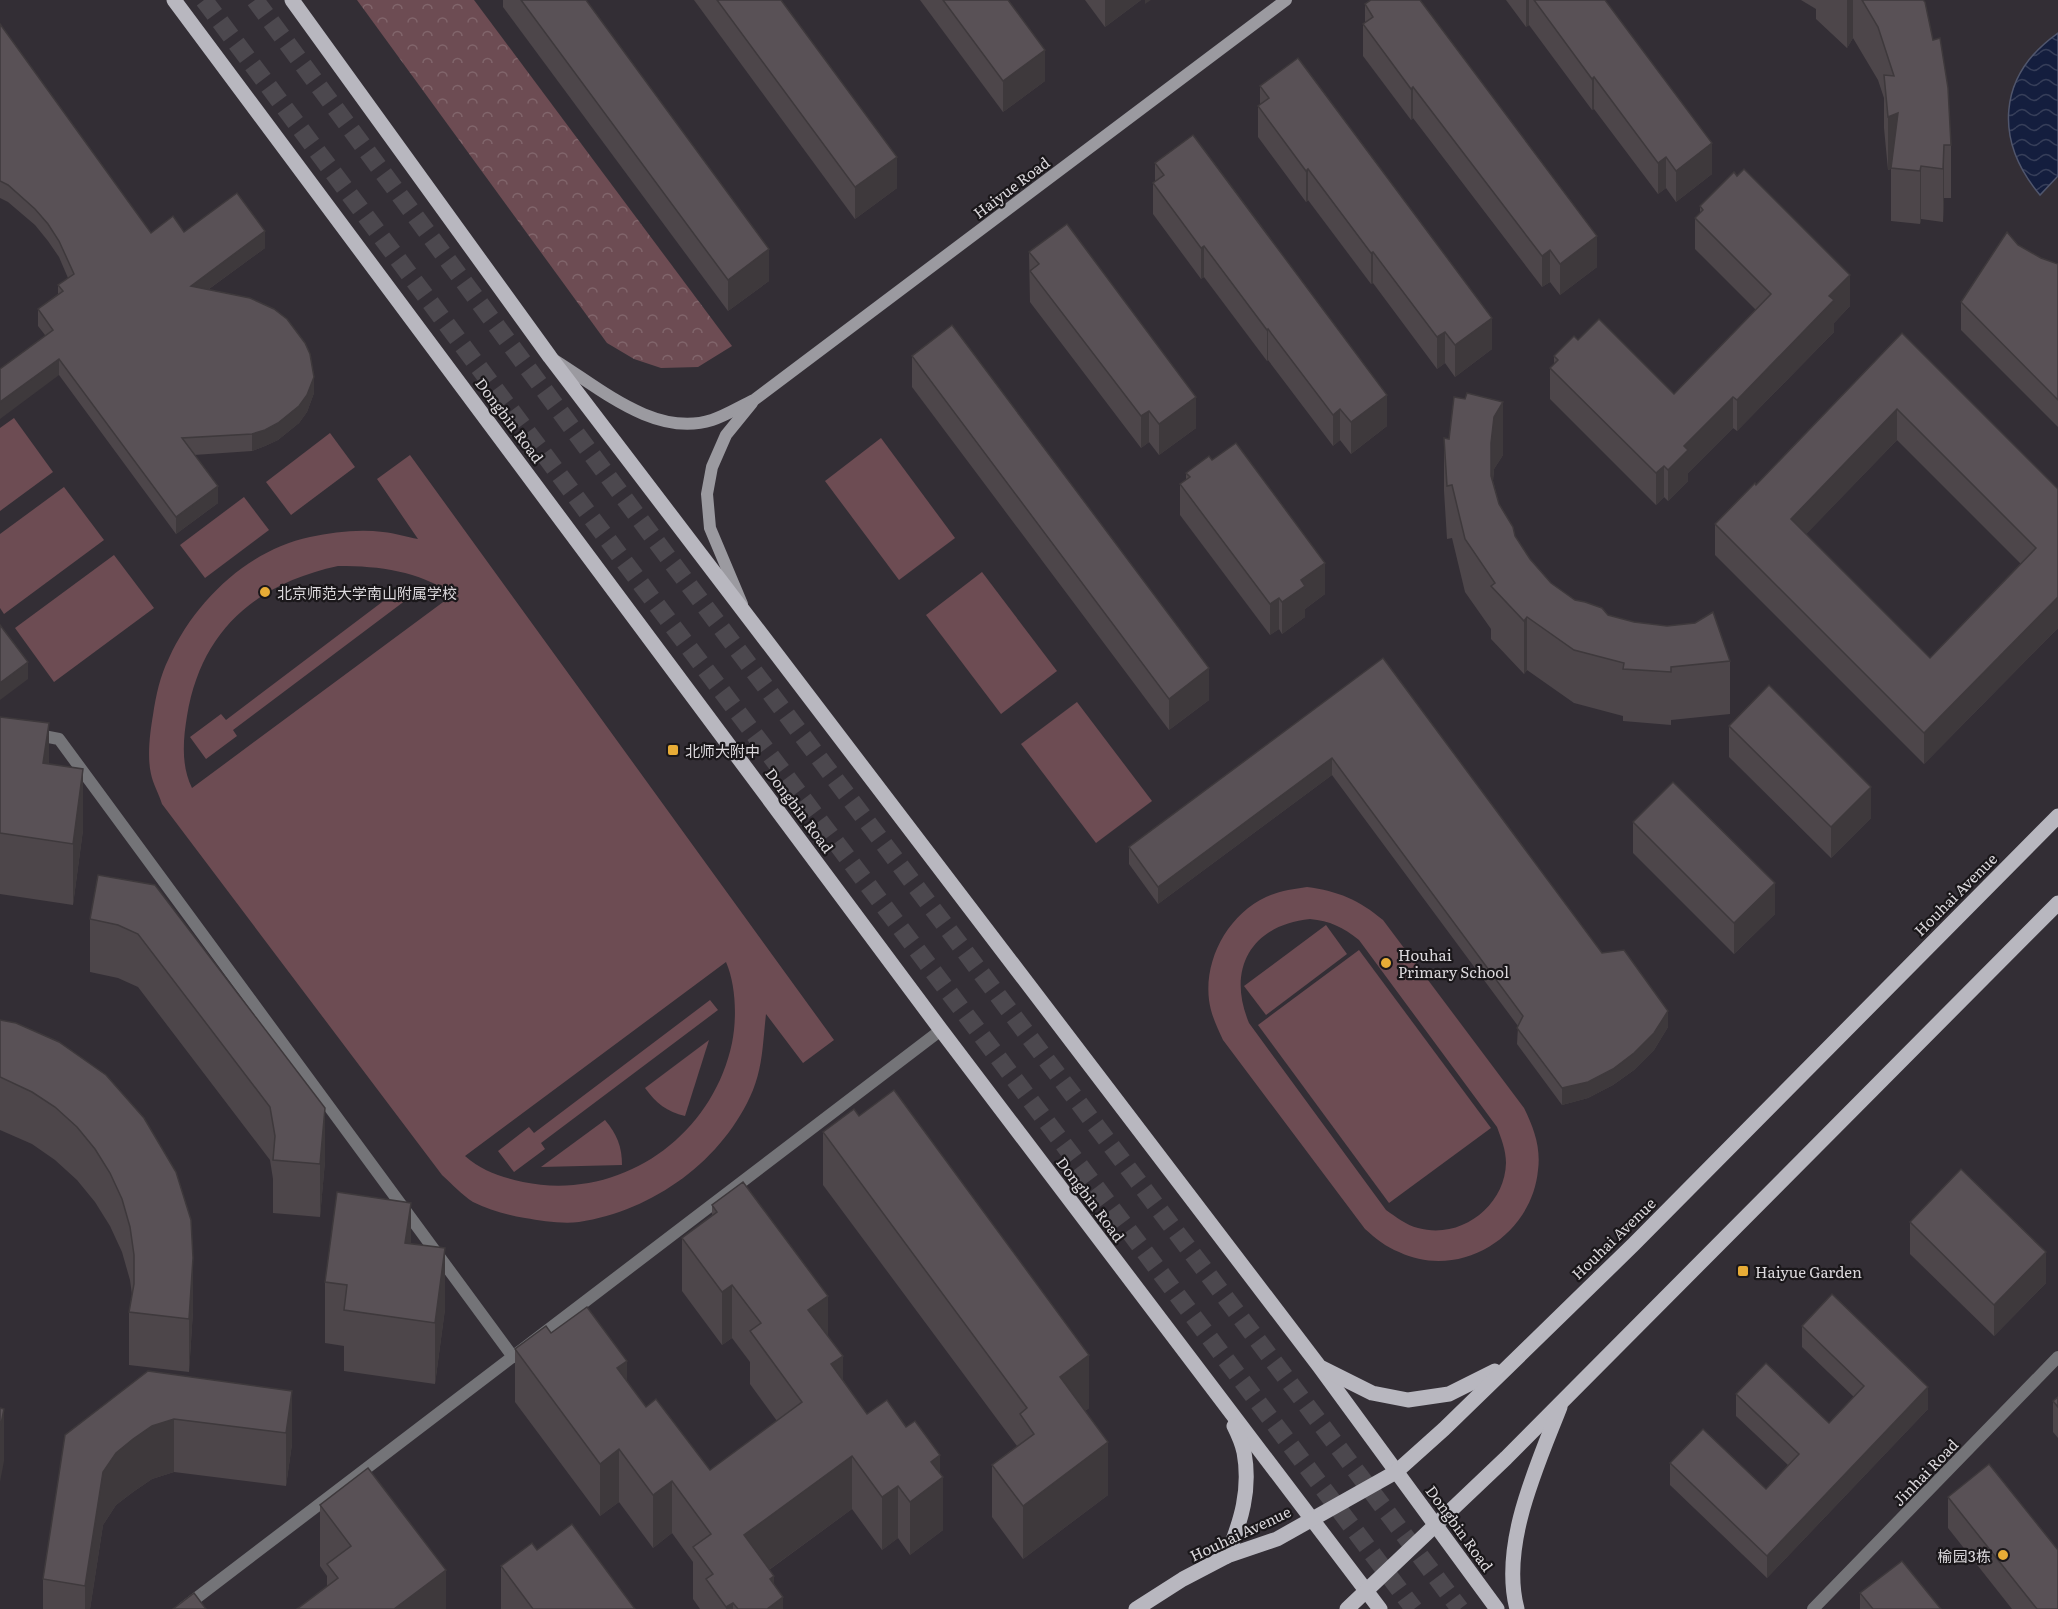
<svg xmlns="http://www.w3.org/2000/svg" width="2058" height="1609" font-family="Literata,'Noto Sans SC',serif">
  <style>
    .green { fill: #6d4c53; fill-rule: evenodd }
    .forest { fill: url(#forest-crowns) }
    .water { fill: url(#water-waves); stroke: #50566d; stroke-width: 1.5 }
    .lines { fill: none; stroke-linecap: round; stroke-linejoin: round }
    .highway-tunnel { stroke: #4c484e; stroke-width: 18; stroke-dasharray: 18 9; stroke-linecap: butt }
    .street { stroke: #747478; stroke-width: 12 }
    .secondary { stroke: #9b9aa0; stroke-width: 12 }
    .primary { stroke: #b8b7bf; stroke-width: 15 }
    .wall { fill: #4d464a; fill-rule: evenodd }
    .shaded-wall { fill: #3e393c }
    .building { fill: #595156; stroke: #3e393c; stroke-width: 1.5; fill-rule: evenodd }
    .poi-dot { fill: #e7ac36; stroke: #1a171a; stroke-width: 2 }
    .labels { text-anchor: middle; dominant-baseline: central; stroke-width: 4.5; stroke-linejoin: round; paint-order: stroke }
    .street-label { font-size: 15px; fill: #dbd8dc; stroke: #1a171a }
    .poi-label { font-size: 15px; fill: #dbd8dc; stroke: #1a171a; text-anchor: start }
  </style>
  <defs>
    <pattern id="forest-crowns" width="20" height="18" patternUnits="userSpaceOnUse" patternTransform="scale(1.5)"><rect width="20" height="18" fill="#6d4c53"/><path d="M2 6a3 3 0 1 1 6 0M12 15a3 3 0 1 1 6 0" fill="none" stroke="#81656b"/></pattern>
    <pattern id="water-waves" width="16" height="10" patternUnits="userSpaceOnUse" patternTransform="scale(1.5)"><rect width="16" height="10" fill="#141e3e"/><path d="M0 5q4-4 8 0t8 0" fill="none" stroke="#363e59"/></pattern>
  </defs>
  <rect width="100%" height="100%" fill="#332e35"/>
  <g class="green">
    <polygon points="14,418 53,472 0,511 0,428"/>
    <polygon points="330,433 355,467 291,515 266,482"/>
    <polygon points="881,438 955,538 899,580 825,481"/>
    <path d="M410 455 834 1040 803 1063 766 1014C763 1040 763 1065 753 1090 724 1160 653 1211 579 1222 562 1224 542 1221 525 1218 507 1215 489 1210 473 1202 462 1195 452 1184 442 1175L162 804C159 794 153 784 151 774 147 757 150 732 153 715 156 695 160 676 169 658 195 601 248 550 310 537 334 532 359 529 383 532 395 533 407 537 418 539L377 479ZM338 566C382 566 416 571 454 594L192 788C181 766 183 740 187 716 201 631 255 584 338 566ZM726 962C736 985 737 1018 732 1043 712 1138 619 1202 523 1182 501 1177 482 1171 465 1156Z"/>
    <polygon points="64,487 104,540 4,614 0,608 0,534"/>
    <polygon points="244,497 269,530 205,578 180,545"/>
    <polygon points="114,555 154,608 54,682 15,628"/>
    <polygon points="982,572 1057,671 1001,714 926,615"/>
    <polygon points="402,587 410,597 233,730 237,736 206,759 190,737 221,714 226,720"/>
    <polygon points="1077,702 1152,801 1096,843 1021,744"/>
    <path d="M1307 887C1338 891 1359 900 1383 920L1524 1108C1534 1128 1541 1148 1538 1170 1532 1236 1460 1281 1399 1252 1386 1247 1375 1238 1365 1229L1223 1040C1217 1027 1211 1015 1209 1000 1204 959 1228 915 1266 897 1279 891 1293 889 1307 887ZM1310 919C1330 921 1343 927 1359 940L1497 1127C1501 1138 1506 1150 1506 1163 1505 1206 1461 1240 1418 1228 1406 1225 1396 1217 1386 1210L1249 1023C1226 968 1252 925 1310 919Z"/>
    <polygon points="1326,925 1347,954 1266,1015 1244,986"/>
    <polygon points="1359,950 1491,1128 1389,1203 1258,1025"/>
    <polygon points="710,1000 718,1010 541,1143 545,1149 514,1172 498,1151 529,1127 534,1133"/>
    <path d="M709 1040 685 1116C667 1112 656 1103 645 1088Z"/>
    <path d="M605 1120C617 1134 622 1147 622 1165L541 1167Z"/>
  </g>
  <polygon class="forest" points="357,0 474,0 732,346 698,367 661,368 634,359 607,343"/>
  <path class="water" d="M2058 33V176L2040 195C1994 140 1997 76 2058 33Z"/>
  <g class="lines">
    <g class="highway-tunnel">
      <polyline points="204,0 641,584 1414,1609"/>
      <polyline points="255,0 667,556 1460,1609"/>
    </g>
    <g class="street">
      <polyline points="33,734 59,739 513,1357"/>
      <polyline points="182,1609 941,1030"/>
      <polyline points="1813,1609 2058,1357"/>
    </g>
    <g class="secondary">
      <path d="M556 361C601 389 656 438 712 420 727 415 741 406 754 400L1286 0"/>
      <polyline points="742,604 710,528 707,494 712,467 726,435 752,403"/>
    </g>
    <g class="primary">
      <polyline points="174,0 941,1030 1380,1609"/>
      <polyline points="292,0 550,357 1319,1366 1497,1609"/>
      <polyline points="1322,1368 1372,1393 1408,1400 1449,1394 1495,1371"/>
      <path d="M1227 1556C1241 1521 1251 1490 1244 1452 1242 1443 1238 1434 1234 1426"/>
      <polyline points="1136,1609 1183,1579 1227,1556 1277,1539 1396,1472 1444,1429 1634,1244 2058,816"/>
      <polyline points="1347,1609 1506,1458 2058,903"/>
      <path d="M1517 1609C1500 1545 1537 1466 1560 1407"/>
    </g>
  </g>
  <g class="wall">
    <polygon points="503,0 586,0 769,281 728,311 503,7"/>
    <polygon points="694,0 781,0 897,188 855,219"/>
    <polygon points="920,0 1008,0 1045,81 1003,112"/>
    <polygon points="1085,0 1141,0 1105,27"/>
    <polygon points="1506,0 1605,0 1712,174 1676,202 1666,188 1658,194 1594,109 1592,110 1529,25 1526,27"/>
    <polygon points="1801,0 1923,0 1951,145 1951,198 1944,198 1943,222 1921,219 1920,224 1891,221 1891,169 1888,170 1884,128 1884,98 1878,80 1853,38 1847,48 1816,19 1816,9"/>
    <polygon points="1365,4 1597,267 1560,295 1550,282 1542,287 1413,118 1411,120 1363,56 1363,24 1365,23"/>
    <polygon points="0,24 151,233 184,232 265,248 209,289 314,393 307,412 299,423 278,440 265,446 252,451 194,455 218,503 176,534 59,375 45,335 38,326 38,309 58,294 58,285 68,278 59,257 48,241 35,225 8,202 0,198"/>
    <polygon points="1260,86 1492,349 1455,377 1445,363 1437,369 1373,283 1371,284 1308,200 1306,202 1258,137 1258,106 1260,105"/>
    <polygon points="1155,163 1387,426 1351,454 1340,440 1333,446 1268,360 1267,361 1204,277 1201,279 1153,214 1153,183 1155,182"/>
    <polygon points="1700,206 1850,306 1834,323 1834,332 1737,431 1733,428 1688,473 1688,481 1668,501 1664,497 1656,505 1550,399 1550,368 1554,364 1554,356 1578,340 1674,394 1756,310 1695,249 1695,218 1700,214"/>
    <polygon points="2018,245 2041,258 2058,264 2058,427 1961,330 1961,302"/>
    <polygon points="1029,252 1196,428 1159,455 1149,442 1141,448 1030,302"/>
    <path d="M1902 333 2058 489V628L1924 764 1715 555V524L1756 485ZM1897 440 2021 564 1930 658 1806 534Z"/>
    <polygon points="912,356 1209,700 1169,730 912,387"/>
    <polygon points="1444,438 1449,439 1503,455 1494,469 1493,481 1499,504 1515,536 1530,559 1551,583 1575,600 1608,615 1730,661 1730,714 1671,720 1671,725 1623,721 1623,716 1574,703 1527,670 1524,674 1491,639 1491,629 1465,592 1452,538 1447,539 1444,491"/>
    <polygon points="1186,473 1325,594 1305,609 1305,617 1282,634 1279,629 1270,635 1180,515 1180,484 1186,480"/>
    <polygon points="1383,658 1602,953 1668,1027 1654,1050 1634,1070 1613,1085 1588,1098 1562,1105 1517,1044 1518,1026 1332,775 1158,904 1129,864 1129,847"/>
    <polygon points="0,717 49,764 83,830 73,905 0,894"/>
    <polygon points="1729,726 1871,818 1831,858 1729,757"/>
    <polygon points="1633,822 1775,914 1734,954 1633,853"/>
    <polygon points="98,875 325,1161 320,1217 273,1213 273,1179 270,1160 138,987 118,978 90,972 90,919"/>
    <polygon points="0,1020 59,1042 193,1311 189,1372 129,1365 129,1312 132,1295 130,1280 122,1252 110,1226 95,1202 77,1180 55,1160 32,1144 0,1130"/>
    <polygon points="823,1132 1089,1408 1085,1411 1108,1495 1023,1559 992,1517 992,1465 1017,1446 823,1185"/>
    <polygon points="712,1205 828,1336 843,1380 867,1414 940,1473 943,1530 910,1555 898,1538 882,1550 852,1509 769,1570 783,1609 700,1609 693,1599 693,1562 672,1533 653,1548 619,1502 600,1516 515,1402 515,1349 551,1333 627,1381 646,1407 710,1470 777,1421 750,1384 750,1362 732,1338 722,1345 682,1291 682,1238 712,1215"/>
    <polygon points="1910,1222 2046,1283 1994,1336 1910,1254"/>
    <polygon points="411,1243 445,1309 435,1384 344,1371 344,1346 325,1343 325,1282"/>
    <polygon points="1802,1326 1928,1409 1767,1578 1670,1485 1670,1463 1766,1489 1788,1465 1736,1416 1736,1394 1829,1423 1854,1397 1802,1347"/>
    <polygon points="292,1391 292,1444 286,1486 174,1472 152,1479 133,1492 116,1505 103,1525 90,1609 43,1609 43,1579 65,1435"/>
    <polygon points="2058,1397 2058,1438 2053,1432 2053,1401"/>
    <polygon points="1948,1497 2058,1609 2012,1609 1948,1528"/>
    <polygon points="320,1505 446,1609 327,1586 327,1576 320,1566"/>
    <polygon points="537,1550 635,1609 501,1609 501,1566"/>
    <polygon points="1860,1593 1941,1609 1860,1609"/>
  </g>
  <g class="shaded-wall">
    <polygon points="1105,0 1141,0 1105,27"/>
    <polygon points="1145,0 1151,0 1145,4"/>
    <polygon points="1526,0 1529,0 1529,25 1526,27"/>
    <polygon points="1847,0 1853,0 1853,38 1847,48"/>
    <polygon points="1045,50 1045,81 1003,112 1003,81"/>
    <polygon points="1594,77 1594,109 1592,110 1592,79"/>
    <polygon points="1413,87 1413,118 1411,120 1411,89"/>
    <polygon points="1898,113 1898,166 1888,170 1888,117"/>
    <polygon points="1712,143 1712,174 1676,202 1676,171"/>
    <polygon points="1944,145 1944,198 1943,222 1943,169"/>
    <polygon points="897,157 897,188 855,219 855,187"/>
    <polygon points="1666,157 1666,188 1658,194 1658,163"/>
    <polygon points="1921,166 1921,219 1920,224 1920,171"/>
    <polygon points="1308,169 1308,200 1306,202 1306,171"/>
    <polygon points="265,231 265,248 191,302 191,286"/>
    <polygon points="1597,236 1597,267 1560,295 1560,264"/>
    <polygon points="1204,246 1204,277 1201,279 1201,248"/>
    <polygon points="769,249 769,281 728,311 728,280"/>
    <polygon points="1550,250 1550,282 1542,287 1542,256"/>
    <polygon points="1373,252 1373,283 1371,284 1371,253"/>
    <polygon points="1850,275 1850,306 1834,323 1834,332 1737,431 1737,400 1829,296"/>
    <polygon points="1492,318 1492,349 1455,377 1455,345"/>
    <polygon points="1268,329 1268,360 1267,361 1267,330"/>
    <polygon points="1445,332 1445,363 1437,369 1437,337"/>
    <polygon points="59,359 59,375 0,419 0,402"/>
    <polygon points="314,377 314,393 307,412 299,423 278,440 265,446 252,451 252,434"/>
    <polygon points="1387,395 1387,426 1351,454 1351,422"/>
    <polygon points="1196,397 1196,428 1159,455 1159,424"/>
    <polygon points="1733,397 1733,428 1688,473 1688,481 1668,501 1668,470 1684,446"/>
    <polygon points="1503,402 1503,455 1494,469 1491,496 1491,443 1494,417"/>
    <polygon points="1340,409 1340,440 1333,446 1333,415"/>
    <polygon points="1897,409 1897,440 1791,550 1791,519"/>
    <polygon points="1149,411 1149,442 1141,448 1141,416"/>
    <polygon points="1664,466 1664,497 1656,505 1656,473"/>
    <polygon points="218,486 218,503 176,534 176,517"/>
    <polygon points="1325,563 1325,594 1305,609 1305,617 1282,634 1282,602 1301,580"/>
    <polygon points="2058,597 2058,628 1924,764 1924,733"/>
    <polygon points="1279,598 1279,629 1270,635 1270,604"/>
    <polygon points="1527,617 1527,670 1524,674 1524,621"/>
    <polygon points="28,662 28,679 0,700 0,683"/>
    <polygon points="1209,668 1209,700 1169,730 1169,699"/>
    <polygon points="49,723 49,784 43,763"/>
    <polygon points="1332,758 1332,775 1158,904 1158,887"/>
    <polygon points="83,769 83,830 73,905 73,844"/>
    <polygon points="1871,787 1871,818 1831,858 1831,827"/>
    <polygon points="1775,883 1775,914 1734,954 1734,923"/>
    <polygon points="1668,1011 1668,1027 1654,1050 1634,1070 1613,1085 1588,1098 1562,1105 1562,1088"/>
    <polygon points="325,1108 325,1161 320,1217 320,1164"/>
    <polygon points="411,1203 411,1264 405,1243"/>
    <polygon points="445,1248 445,1309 435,1384 435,1323"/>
    <polygon points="2046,1252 2046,1283 1994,1336 1994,1305"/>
    <polygon points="193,1258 193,1311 189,1372 189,1319"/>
    <polygon points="732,1285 732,1338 722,1345 722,1292"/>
    <polygon points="828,1296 828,1348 808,1310"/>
    <polygon points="1089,1355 1089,1408 1060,1429 1060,1377"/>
    <polygon points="843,1356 843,1409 831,1364"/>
    <polygon points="627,1361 627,1414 617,1368"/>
    <polygon points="1928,1387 1928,1409 1767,1578 1767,1556"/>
    <polygon points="292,1391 292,1444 286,1486 286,1433"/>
    <polygon points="4,1409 4,1461 0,1482 0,1429"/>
    <polygon points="174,1419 174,1472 152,1479 133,1492 116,1505 103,1525 90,1609 85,1609 85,1586 103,1472 116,1453 133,1439 152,1426"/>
    <polygon points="1108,1442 1108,1495 1023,1559 1023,1506"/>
    <polygon points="619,1449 619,1502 600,1516 600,1464"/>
    <polygon points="940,1455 940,1480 943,1477 943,1530 910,1555 910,1502 931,1462"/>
    <polygon points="852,1456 852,1509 744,1588 744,1535"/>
    <polygon points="672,1481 672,1533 653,1548 653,1495"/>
    <polygon points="898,1486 898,1538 882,1550 882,1497"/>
    <polygon points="446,1570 446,1609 394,1609"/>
    <polygon points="774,1576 774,1604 783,1597 783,1609 767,1609 770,1579"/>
    <polygon points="733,1603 733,1609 726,1609 726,1607"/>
  </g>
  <g class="building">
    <polygon points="521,0 586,0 769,249 728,280"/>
    <polygon points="717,0 781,0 897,157 855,187"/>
    <polygon points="943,0 1008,0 1045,50 1003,81"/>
    <polygon points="1371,0 1420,0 1597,236 1560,264 1550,250 1542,256 1413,87 1411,89 1363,24 1373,17 1365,4"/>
    <polygon points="1534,0 1605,0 1712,143 1676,171 1666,157 1658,163 1594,77 1592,79"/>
    <polygon points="1862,0 1923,0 1925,2 1933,40 1940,38 1948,88 1951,145 1944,145 1943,169 1921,166 1920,171 1891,168 1898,113 1888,117 1884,75 1894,76 1878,27"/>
    <polygon points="0,24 151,233 173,216 184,232 237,193 265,231 191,286 250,298 274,309 287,319 305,343 310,354 314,377 307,395 299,406 278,423 265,430 252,434 182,438 218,486 176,517 59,359 0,402 0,369 53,330 38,309 63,291 58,285 74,274 59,241 48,224 35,209 8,185 0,181"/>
    <polygon points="1298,58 1492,318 1455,345 1445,332 1437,337 1373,252 1371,253 1308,169 1306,171 1258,106 1269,98 1260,86"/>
    <polygon points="1193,135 1387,395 1351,422 1340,409 1333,415 1268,329 1267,330 1204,246 1201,248 1153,183 1164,175 1155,163"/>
    <polygon points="1744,169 1850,275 1829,296 1834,300 1737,400 1733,397 1684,446 1688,450 1668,470 1664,466 1656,473 1550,368 1558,360 1554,356 1574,336 1578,340 1599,319 1674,394 1771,294 1695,218 1703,210 1700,206 1734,172 1737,176"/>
    <polygon points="1067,224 1196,397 1159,424 1149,411 1141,416 1030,271 1039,264 1029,252"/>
    <polygon points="2007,232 2018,245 2041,258 2058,264 2058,400 1961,302"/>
    <polygon points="952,325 1209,668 1169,699 912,356"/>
    <path d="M1902 333 2058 489V597L1924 733 1715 524 1755 483 1756 485ZM1897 409 2036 548 1930 658 1791 519Z"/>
    <polygon points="1467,393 1503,402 1494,417 1491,443 1491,476 1499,504 1513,527 1515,536 1530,559 1551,583 1575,600 1585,602 1602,608 1608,615 1634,622 1667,626 1695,623 1713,612 1730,661 1671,667 1671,672 1623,669 1624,663 1574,650 1527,617 1524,621 1491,586 1495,583 1465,539 1452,485 1447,486 1444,438 1449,439 1454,397 1465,399"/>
    <polygon points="1236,443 1325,563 1301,580 1305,586 1282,602 1279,598 1270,604 1180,484 1190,477 1186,473 1209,456 1212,460"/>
    <polygon points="0,625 28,662 0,683"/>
    <polygon points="1383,658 1602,953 1624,950 1668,1011 1654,1033 1634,1053 1613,1069 1588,1082 1562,1088 1517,1028 1523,1016 1332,758 1158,887 1129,847"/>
    <polygon points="1769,685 1871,787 1831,827 1729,726"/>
    <polygon points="0,717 49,723 43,763 83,769 73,844 0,833"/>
    <polygon points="1673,782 1775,883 1734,923 1633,822"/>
    <polygon points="98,875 155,885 325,1108 320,1164 273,1160 275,1136 270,1107 138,934 118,925 90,919"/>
    <polygon points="0,1020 16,1023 59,1042 106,1075 144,1118 176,1172 191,1220 193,1258 189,1319 129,1312 134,1284 134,1255 130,1227 122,1199 110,1173 95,1149 77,1127 55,1107 32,1092 0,1077"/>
    <polygon points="894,1090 1089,1355 1060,1377 1108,1442 1023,1506 992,1465 1034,1434 1020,1414 1027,1408 823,1132 854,1109 859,1116"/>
    <polygon points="1961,1169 2046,1252 1994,1305 1910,1222"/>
    <polygon points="743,1182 828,1296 808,1310 843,1356 831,1364 867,1414 887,1400 906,1427 915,1421 940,1455 931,1462 943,1477 910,1502 898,1486 882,1497 852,1456 744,1535 774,1576 770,1579 783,1597 767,1609 738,1609 733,1603 726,1607 706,1579 713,1574 693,1547 711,1534 672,1481 653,1495 619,1449 600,1464 515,1349 546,1326 551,1333 587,1307 627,1361 617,1368 646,1407 656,1399 710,1470 802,1402 750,1331 761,1323 732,1285 722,1292 682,1238 717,1212 712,1205"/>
    <polygon points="337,1192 411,1203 405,1243 445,1248 435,1323 344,1310 347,1285 325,1282"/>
    <polygon points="1832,1294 1928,1387 1767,1556 1670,1463 1703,1429 1766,1489 1799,1454 1736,1394 1766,1363 1829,1423 1864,1386 1802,1326"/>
    <polygon points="148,1371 292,1391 286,1433 174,1419 152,1426 133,1439 116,1453 103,1472 85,1586 43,1579 65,1435"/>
    <polygon points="2058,1397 2058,1407 2053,1401"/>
    <polygon points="0,1408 4,1409 0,1429"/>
    <polygon points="1989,1464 2058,1550 2058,1609 2037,1609 1948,1497"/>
    <polygon points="368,1468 446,1570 394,1609 297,1609 338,1578 327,1564 351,1546 320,1505"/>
    <polygon points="572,1524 635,1609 533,1609 501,1566 532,1543 537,1550"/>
    <polygon points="1902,1561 1941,1609 1873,1609 1860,1593"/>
    <polygon points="194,1593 206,1609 173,1609"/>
  </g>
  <g class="poi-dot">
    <circle cx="265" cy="592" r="6"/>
    <rect x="667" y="744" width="12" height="12" rx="3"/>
    <circle cx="1386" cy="963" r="6"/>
    <rect x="1737" y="1265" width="12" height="12" rx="3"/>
    <circle cx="2003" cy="1555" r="6"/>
  </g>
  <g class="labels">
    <g class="street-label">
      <text transform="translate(1011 187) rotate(-37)">Haiyue Road</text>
      <text transform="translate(510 420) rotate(53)">Dongbin Road</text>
      <text transform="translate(800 810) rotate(53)">Dongbin Road</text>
      <text transform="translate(1955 894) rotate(-45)">Houhai Avenue</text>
      <text transform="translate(1091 1199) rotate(53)">Dongbin Road</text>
      <text transform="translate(1613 1238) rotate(-44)">Houhai Avenue</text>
      <text transform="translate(1925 1472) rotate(-46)">Jinhai Road</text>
      <text transform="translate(1460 1528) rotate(54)">Dongbin Road</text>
      <text transform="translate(1240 1533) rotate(-25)">Houhai Avenue</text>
    </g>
    <g class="poi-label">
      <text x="277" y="592">北京师范大学南山附属学校</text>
      <text x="685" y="750">北师大附中</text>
      <text x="1398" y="954">Houhai<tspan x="1398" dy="17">Primary School</tspan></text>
      <text x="1755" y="1271">Haiyue Garden</text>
      <text x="1991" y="1555" text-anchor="end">榆园3栋</text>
    </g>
  </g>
</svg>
